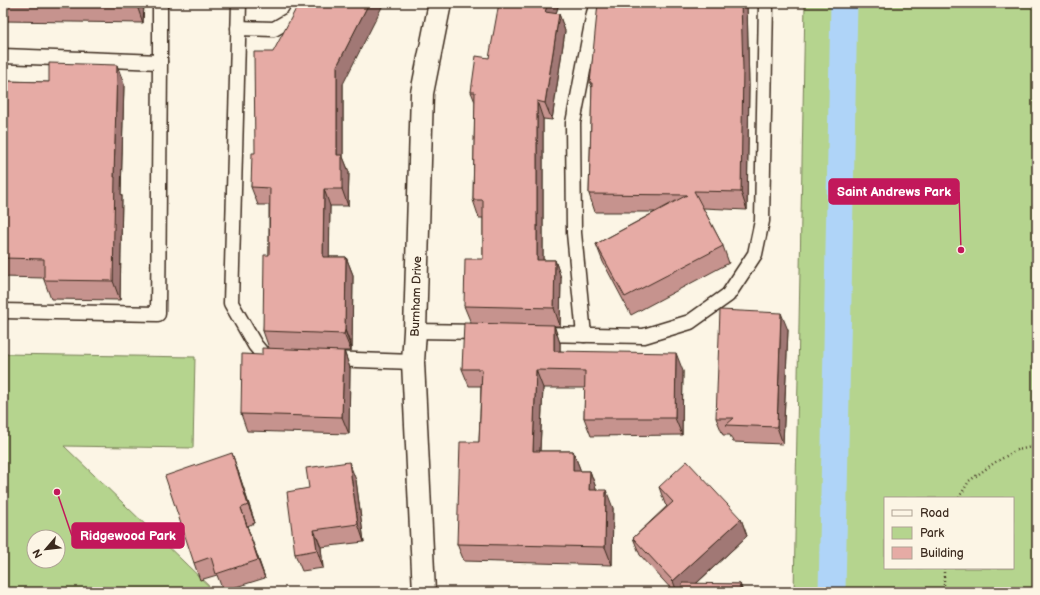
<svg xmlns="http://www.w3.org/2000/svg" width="1040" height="595" font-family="'Balsamiq Sans',sans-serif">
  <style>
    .green { fill: #b5d48e; stroke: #787f56; fill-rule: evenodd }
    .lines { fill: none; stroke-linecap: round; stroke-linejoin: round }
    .canal { stroke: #afd4f8; stroke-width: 27 }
    .service-casing { stroke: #3b2a1e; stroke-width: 17 }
    .minor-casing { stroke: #3b2a1e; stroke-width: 25 }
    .path { stroke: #3b2a1e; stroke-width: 2.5; stroke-dasharray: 1 3; stroke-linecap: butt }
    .service { stroke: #fcf5e5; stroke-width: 14 }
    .minor { stroke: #fcf5e5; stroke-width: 22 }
    .wall { fill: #c6938e; stroke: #3b2a1e }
    .shaded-wall { fill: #a17874; stroke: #3b2a1e }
    .building { fill: #e6aba5; stroke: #3b2a1e }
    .labels { text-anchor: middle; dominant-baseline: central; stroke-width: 4; stroke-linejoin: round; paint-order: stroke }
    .street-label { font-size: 12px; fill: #3b2a1e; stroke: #fcf5e5 }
    .leader { fill: none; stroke: #c2185b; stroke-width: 1.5 }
    .callout-dot { fill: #c2185b; stroke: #fcf5e5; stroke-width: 1.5 }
    .callout { fill: #c2185b; stroke: #c2185b; stroke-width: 1.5 }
    .callout-label { font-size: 13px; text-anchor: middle; font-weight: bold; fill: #fff }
  </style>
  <rect width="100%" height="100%" fill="#fcf5e5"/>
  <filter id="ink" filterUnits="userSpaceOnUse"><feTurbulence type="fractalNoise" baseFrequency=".025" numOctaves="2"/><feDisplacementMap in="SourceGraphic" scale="8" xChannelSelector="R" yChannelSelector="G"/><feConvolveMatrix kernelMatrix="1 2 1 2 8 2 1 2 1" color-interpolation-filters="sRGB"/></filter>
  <g filter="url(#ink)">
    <g class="green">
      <path d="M805 3H1037V592H794ZM885 498H1013V568H885Z"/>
      <path d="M3 354 195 357 193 448 64 446 215 592H3ZM34 537H58V561H34Z"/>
    </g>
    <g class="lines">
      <polyline class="canal" points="832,592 844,3"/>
      <g class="service-casing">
        <g id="service">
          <polyline points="239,3 231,303 255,345 265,357 280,358"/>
          <polyline points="238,28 274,29 293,18 303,3"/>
          <polyline points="3,56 160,62 158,314 3,311"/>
          <polyline points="160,62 160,3"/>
          <polyline points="415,331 482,332"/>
          <polyline points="539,334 644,336 690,322 728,295 755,254 762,221 766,3"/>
          <polyline points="584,335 574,233 573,123 594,13 598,3"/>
          <polyline points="329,359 413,362"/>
        </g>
      </g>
      <g class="minor-casing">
        <g id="minor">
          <path id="s1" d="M424 592 413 362 415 331 422 93 440 3"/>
        </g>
      </g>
      <g class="path">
        <polyline points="959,498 969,481 994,463 1017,450 1037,446"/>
        <polyline points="944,568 944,592"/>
      </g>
      <use href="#service" class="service"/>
      <use href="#minor" class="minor"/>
    </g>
    <g class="wall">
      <polygon points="3,3 144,3 143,23 3,21"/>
      <polygon points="559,3 556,13 559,14 565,31 552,120 543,119 543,260 555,260 561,278 560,326 554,326 560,343 560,351 683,371 682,435 591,436 584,418 585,388 543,388 540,451 573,451 580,469 580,471 590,471 596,488 596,490 613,508 612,565 464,561 457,544 479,442 481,386 469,386 462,369 471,323 464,306 483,259 483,218 479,218 473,200 475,102 471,92 489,58"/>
      <polygon points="686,3 747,3 749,86 747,210 703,208 723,246 729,263 631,315 603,262 596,244 655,212 595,212 589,194 592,88 590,83 686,5"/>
      <polygon points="3,81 124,84 121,194 122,196 120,300 51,299 44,280 44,278 3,277"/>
      <polygon points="343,84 343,157 349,172 348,206 330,206 329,257 346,257 353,275 352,348 351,348 351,351 344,351 350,368 349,434 247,431 241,414 262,355 269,348 263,331 269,255 269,205 258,205 251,187 255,153"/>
      <polygon points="788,330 783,444 733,442 730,435 723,435 716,418"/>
      <polygon points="238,471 255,523 247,526 265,578 223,591 217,575 200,580 194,563"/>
      <polygon points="356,480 364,542 321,547 323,568 302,571 295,554 309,488"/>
      <polygon points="659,487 741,519 747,536 696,584 740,584 743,592 674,592 640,555 633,538 667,506 665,504"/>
    </g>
    <g class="shaded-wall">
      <polygon points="136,3 144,3 143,23"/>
      <polygon points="369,3 384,3 343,84 343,157 349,172 348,206 342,189 337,155 337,66"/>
      <polygon points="548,3 559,3 552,29 545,12"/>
      <polygon points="741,3 747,3 749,86 747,210 741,192"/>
      <polygon points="559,14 565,31 552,120 545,103"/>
      <polygon points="117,65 124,84 121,194 122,196 120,300 113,281 114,177"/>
      <polygon points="537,101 543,119 543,278 537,260"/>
      <polygon points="324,189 330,206 329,274 323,257"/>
      <polygon points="346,257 353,275 352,348 345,330"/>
      <polygon points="555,260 561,278 560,326 554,308"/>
      <polygon points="781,313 788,330 783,444 777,427"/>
      <polygon points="554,325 560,343 560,369 554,351"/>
      <polygon points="345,330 351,348 351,351 344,334"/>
      <polygon points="344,351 350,368 349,434 342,417"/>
      <polygon points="676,353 683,371 682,435 675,418"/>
      <polygon points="536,370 543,388 539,468 533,451"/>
      <polygon points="573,451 580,469 579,488 573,471"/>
      <polygon points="232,453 238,471 255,523 248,505"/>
      <polygon points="349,462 356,480 364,542 358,524"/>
      <polygon points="590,471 596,488 596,507 589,490"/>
      <polygon points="606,490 613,508 612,565 605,547"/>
      <polygon points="241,508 247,526 265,578 258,560"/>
      <polygon points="741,519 747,536 687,592 677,592 673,581"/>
      <polygon points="314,530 321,547 323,568 317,550"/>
      <polygon points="740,584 743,592 740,592"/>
    </g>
    <g class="building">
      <polygon points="299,3 369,3 337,66 337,155 342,155 342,189 324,189 323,257 346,257 345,330 344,334 263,331 264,255 269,255 270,188 251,187 252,153 255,153 254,52 273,52"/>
      <polygon points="499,3 548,3 545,12 559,14 545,103 537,101 537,260 555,260 554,308 464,306 465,259 483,259 483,200 473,200 475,92 471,92 476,56 489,58"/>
      <polygon points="598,3 663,3 686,5 686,3 741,3 743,68 741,192 694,191 723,246 625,297 596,244 687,195 589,194 592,83 590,83"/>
      <polygon points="49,63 117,65 114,177 115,177 113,281 44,280 44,259 3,258 3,81 49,82"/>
      <polygon points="720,310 781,313 777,427 726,425 734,418 716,418"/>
      <polygon points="464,323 554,325 554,351 676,353 675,418 584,418 585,371 536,370 533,451 573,451 573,471 590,471 589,490 606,490 605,547 457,544 460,442 479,442 482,369 462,369"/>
      <polygon points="262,348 344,351 342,417 241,414 242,354 262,355"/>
      <polygon points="232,453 248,505 241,508 258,560 216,574 211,557 194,563 165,476"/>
      <polygon points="687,461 741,519 673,581 633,538 673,502 659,487"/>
      <polygon points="349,462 358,524 314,530 317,550 295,554 287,492 309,488 306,468"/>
      <polygon points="682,583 740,584 740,592 682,592"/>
    </g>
  </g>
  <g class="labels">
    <g class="street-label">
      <text stroke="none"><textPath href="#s1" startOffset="296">Burnham Drive</textPath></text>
    </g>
  </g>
  <path class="leader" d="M961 250L959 192M57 492L72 536"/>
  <g class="callout-dot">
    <circle cx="961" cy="250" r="4"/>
    <circle cx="57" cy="492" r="4"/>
  </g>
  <g class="callout">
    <rect x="829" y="179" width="130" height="25" rx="4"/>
    <rect x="72" y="523" width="112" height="25" rx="4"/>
  </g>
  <g class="callout-label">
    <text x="894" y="196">Saint Andrews Park</text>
    <text x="128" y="540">Ridgewood Park</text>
  </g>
  <rect width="1040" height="595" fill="none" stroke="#fcf5e5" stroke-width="16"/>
  <rect x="8" y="8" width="1024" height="579" fill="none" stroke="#3b2a1e" stroke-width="1.5" filter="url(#ink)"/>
  <rect x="884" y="497" width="130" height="72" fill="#fcf5e5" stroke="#afa495"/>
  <rect x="892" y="510" width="20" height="6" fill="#fcf5e5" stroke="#afa495"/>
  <text x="920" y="517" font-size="12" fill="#3b2a1e">Road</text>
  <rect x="892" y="527" width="20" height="12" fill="#b5d48e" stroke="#afa495"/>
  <text x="920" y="537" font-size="12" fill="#3b2a1e">Park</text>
  <rect x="892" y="547" width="20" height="12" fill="#e6aba5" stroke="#afa495"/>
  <text x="920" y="557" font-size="12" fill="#3b2a1e">Building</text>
  <g transform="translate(46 549) rotate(242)"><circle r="19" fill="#fcf5e5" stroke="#afa495"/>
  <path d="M0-3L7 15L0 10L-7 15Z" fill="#3b2a1e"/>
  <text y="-6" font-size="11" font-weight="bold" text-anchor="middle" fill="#3b2a1e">N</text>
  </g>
</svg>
